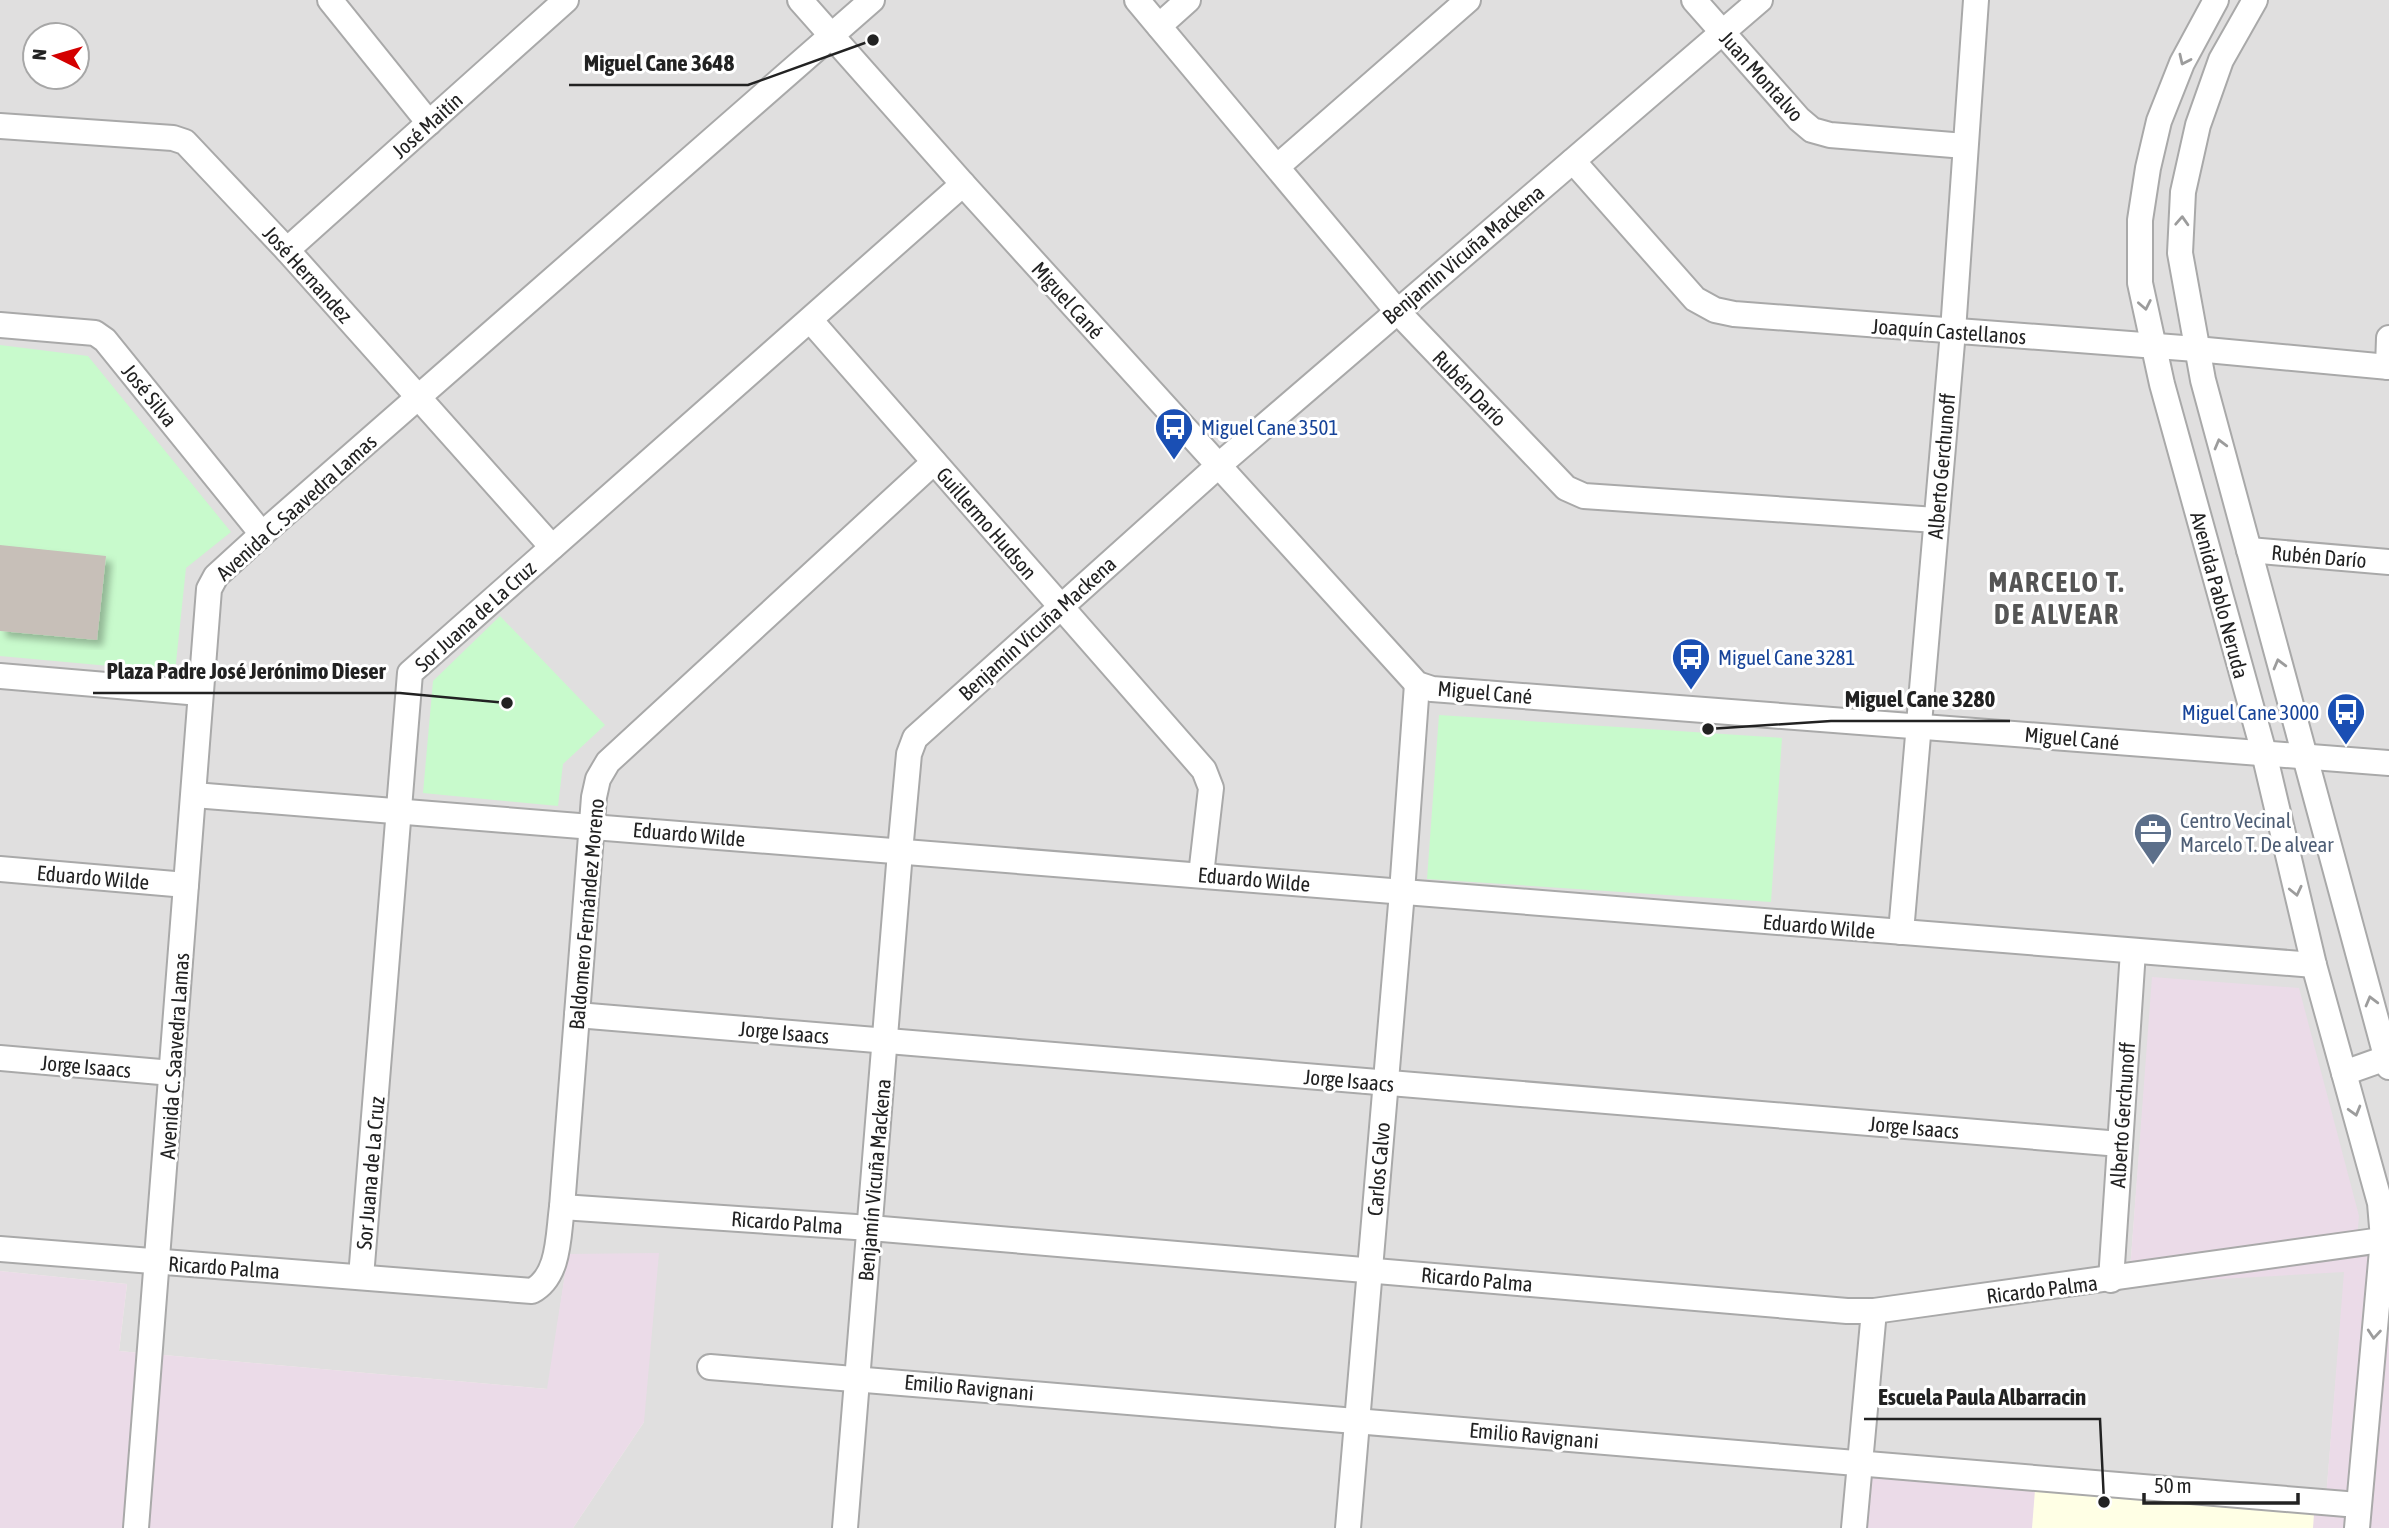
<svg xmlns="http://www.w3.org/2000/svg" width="2389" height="1528" font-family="'Asap Condensed',sans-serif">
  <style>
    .residential { fill: #e0dfdf; fill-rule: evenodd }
    .industrial { fill: #ebdbe8 }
    .education { fill: #ffffe5 }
    .park { fill: #c8facc }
    .building { fill: #c7bfb8; filter: url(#shadow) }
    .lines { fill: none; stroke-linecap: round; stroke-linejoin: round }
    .minor-casing { stroke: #a9a9a9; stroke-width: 28 }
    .minor { stroke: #fff; stroke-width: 24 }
    .oneway { stroke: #9c9c9c }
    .labels { text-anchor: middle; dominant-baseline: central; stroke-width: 6; stroke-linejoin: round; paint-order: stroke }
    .street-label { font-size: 21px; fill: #222; stroke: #fff }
    .transit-label { font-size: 21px; fill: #164399; stroke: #fff; text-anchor: start }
    .service-label { font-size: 21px; fill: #4e5e75; stroke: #fff; text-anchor: start }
    .district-label { font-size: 28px; font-weight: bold; letter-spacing: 2px; fill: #555; stroke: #fff }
    .leader { fill: none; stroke: #222; stroke-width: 2.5 }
    .callout-dot { fill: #222; stroke: #fff; stroke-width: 2.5 }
    .callout-label { font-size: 23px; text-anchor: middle; font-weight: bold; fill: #222; stroke: #fff; stroke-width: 6; stroke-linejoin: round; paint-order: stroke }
  </style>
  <defs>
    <filter id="shadow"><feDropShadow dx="6" dy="6" stdDeviation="3.5" flood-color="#0004"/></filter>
  </defs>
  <rect width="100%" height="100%" fill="#f2efe9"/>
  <path class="residential" d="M0 0H2389V1255L2356 1252 2153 977 2129 1283 2345 1271 2325 1510 1847 1472 1842 1528H573L644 1422 568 1255 548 1389 119 1351 127 1284 0 1271ZM35 35H77V77H35Z"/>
  <g class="industrial">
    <polygon points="2152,977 2299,988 2359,1216 2356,1251 2389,1255 2389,1528 1842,1528 1847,1471 2325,1510 2344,1272 2129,1284"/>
    <polygon points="659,1253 644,1422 573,1528 0,1528 0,1271 127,1284 119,1351 547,1389 568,1254"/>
  </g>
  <polygon class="education" points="2035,1490 2314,1514 2313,1528 2032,1528"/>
  <g class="park">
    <polygon points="0,345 88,356 231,532 186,568 175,672 0,656"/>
    <polygon points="500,616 605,725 563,764 558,806 423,793 433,681"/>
    <polygon points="1439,715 1782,738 1771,902 1427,879"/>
  </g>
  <polygon class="building" points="0,545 106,556 97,640 0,631"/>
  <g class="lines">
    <g class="minor-casing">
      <g id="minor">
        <polyline points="330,0 429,123"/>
        <polyline points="800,0 963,184 1417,684 1432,689 2389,763"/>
        <polyline points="1137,0 1397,311 1566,488 1584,496 1936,520"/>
        <polyline points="1694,0 1799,119 1812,130 1830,135 1965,146"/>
        <polyline points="2216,0 2182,63 2159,121 2148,168 2140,220 2140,283 2162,384 2264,753 2314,965 2380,1203 2383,1239 2357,1528"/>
        <polyline points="2255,0 2221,60 2198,125 2183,192 2180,253 2203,380 2389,1067"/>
        <polyline points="1159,26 1188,0"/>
        <polyline points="0,126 173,138 185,142 287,250 552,547"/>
        <polyline points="1573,161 1695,299 1715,310 1734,314 2196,349 2389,367"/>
        <polyline points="1278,166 1468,0"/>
        <polyline points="287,250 566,0"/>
        <polyline points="811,321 1204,770 1211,788 1201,875"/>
        <polyline points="0,325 95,333 105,340 262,534"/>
        <polyline points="2388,367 2389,338"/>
        <polyline points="2249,550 2389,562"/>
        <polyline points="0,676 200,693"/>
        <polyline points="194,795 2314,965"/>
        <polyline points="0,869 186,885"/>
        <polyline points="1901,932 1953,331 1976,0"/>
        <polyline points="577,1015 2120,1144"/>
        <polyline points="0,1058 172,1073"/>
        <polyline points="2344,1073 2389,1057"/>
        <polyline points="562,1207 870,1228 1847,1311 1874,1311 2389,1239"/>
        <path d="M0 1249 532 1291C560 1276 558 1235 562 1207L594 797 598 779 608 762 934 462"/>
        <polyline points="361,1277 410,673 963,184"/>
        <polyline points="2111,1280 2133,951"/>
        <polyline points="710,1367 2358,1505"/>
        <polyline points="136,1528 209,589 216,576 262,534 872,0"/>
        <polyline points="845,1528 900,852 909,754 915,738 1218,466 1760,0"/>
        <polyline points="1348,1528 1402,892 1417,684"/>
        <polyline points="1854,1528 1874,1311"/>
      </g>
    </g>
    <use href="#minor" class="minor"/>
  </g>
  <defs><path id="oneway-chevron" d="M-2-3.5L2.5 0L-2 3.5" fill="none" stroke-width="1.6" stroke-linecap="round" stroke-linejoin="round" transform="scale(1.75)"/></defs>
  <g class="oneway">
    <use href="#oneway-chevron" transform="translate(2184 60) rotate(115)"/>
    <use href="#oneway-chevron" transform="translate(2182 221) rotate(-87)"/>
    <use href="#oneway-chevron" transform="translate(2145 305) rotate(79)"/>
    <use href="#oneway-chevron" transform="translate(2220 444) rotate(-105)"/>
    <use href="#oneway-chevron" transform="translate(2279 664) rotate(-105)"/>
    <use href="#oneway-chevron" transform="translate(2296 891) rotate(77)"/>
    <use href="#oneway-chevron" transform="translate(2371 1001) rotate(-105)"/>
    <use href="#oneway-chevron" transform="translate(2355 1111) rotate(74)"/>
    <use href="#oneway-chevron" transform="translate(2374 1334) rotate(95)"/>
  </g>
  <defs>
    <g id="bus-pin" transform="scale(2.0125)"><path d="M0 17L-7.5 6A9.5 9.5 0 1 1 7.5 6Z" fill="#1a4fb4" stroke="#fff"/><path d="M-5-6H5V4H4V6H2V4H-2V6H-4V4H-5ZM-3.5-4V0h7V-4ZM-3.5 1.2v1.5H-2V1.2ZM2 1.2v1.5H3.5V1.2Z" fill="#fff"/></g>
    <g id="office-pin" transform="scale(2.0125)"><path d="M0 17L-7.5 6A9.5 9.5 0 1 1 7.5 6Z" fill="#5c6f8a" stroke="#fff"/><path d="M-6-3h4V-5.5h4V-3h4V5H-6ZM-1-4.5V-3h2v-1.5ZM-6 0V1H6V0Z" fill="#fff"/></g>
  </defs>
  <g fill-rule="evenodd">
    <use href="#bus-pin" x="1174" y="427"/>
    <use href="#bus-pin" x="1691" y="657"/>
    <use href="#bus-pin" x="2346" y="712"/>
    <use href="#office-pin" x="2153" y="832"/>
  </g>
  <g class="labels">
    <g class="street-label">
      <text transform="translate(1762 76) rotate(48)">Juan Montalvo</text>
      <text transform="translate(427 125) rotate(-42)">José Maitín</text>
      <text transform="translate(1463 254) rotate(-40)">Benjamín Vicuña Mackena</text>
      <text transform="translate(308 274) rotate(48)">José Hernandez</text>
      <text transform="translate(1068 300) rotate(48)">Miguel Cané</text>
      <text transform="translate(1949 331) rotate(4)">Joaquín Castellanos</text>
      <text transform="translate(1470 388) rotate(46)">Rubén Darío</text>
      <text transform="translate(150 395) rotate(51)">José Silva</text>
      <text transform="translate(1941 466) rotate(-85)">Alberto Gerchunoff</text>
      <text transform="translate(296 507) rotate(-42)">Avenida C. Saavedra Lamas</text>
      <text transform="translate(987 523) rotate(49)">Guillermo Hudson</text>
      <text transform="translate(2319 556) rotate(5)">Rubén Darío</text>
      <text transform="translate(2220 595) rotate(75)">Avenida Pablo Neruda</text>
      <text transform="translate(475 616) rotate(-42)">Sor Juana de La Cruz</text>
      <text transform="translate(1037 628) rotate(-42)">Benjamín Vicuña Mackena</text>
      <text transform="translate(1485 692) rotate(5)">Miguel Cané</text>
      <text transform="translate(2072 738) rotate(5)">Miguel Cané</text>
      <text transform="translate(689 834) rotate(5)">Eduardo Wilde</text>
      <text transform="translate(93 877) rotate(5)">Eduardo Wilde</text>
      <text transform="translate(1254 879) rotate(5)">Eduardo Wilde</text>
      <text transform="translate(586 914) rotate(-85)">Baldomero Fernández Moreno</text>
      <text transform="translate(1819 926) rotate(5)">Eduardo Wilde</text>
      <text transform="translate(784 1032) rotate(5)">Jorge Isaacs</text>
      <text transform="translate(174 1056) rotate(-86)">Avenida C. Saavedra Lamas</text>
      <text transform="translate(86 1066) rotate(5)">Jorge Isaacs</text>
      <text transform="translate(1349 1080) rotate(5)">Jorge Isaacs</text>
      <text transform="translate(2122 1115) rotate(-86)">Alberto Gerchunoff</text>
      <text transform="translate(1914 1127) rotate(5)">Jorge Isaacs</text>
      <text transform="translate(1378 1169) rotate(-85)">Carlos Calvo</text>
      <text transform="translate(370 1173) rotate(-85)">Sor Juana de La Cruz</text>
      <text transform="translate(874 1180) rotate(-85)">Benjamín Vicuña Mackena</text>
      <text transform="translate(787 1222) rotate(4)">Ricardo Palma</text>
      <text transform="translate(224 1267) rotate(4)">Ricardo Palma</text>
      <text transform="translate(1477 1279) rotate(5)">Ricardo Palma</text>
      <text transform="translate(2042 1289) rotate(-7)">Ricardo Palma</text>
      <text transform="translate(969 1387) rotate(5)">Emilio Ravignani</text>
      <text transform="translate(1534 1435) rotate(5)">Emilio Ravignani</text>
    </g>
    <g class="transit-label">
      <text x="1201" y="427">Miguel Cane 3501</text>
      <text x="1718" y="657">Miguel Cane 3281</text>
      <text x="2319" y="712" text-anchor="end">Miguel Cane 3000</text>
    </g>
    <g class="service-label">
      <text x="2180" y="820">Centro Vecinal<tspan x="2180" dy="24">Marcelo T. De alvear</tspan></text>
    </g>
    <g class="district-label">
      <text x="2057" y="582">MARCELO T.<tspan x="2057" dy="32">DE ALVEAR</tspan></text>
    </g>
  </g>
  <path class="leader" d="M873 40L748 85H569M507 703L400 693H93M1708 729L1831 721H2010M2104 1502L2100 1419H1864"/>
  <g class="callout-dot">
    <circle cx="873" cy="40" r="7"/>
    <circle cx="507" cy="703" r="7"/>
    <circle cx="1708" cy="729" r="7"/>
    <circle cx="2104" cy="1502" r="7"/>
  </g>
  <g class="callout-label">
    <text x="659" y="71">Miguel Cane 3648</text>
    <text x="246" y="679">Plaza Padre José Jerónimo Dieser</text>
    <text x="1920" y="707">Miguel Cane 3280</text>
    <text x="1982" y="1405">Escuela Paula Albarracin</text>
  </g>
  <g transform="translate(56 56) rotate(275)"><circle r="33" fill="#ffffff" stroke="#a7a7a7" stroke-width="2"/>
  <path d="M0-5L12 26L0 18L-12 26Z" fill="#d40000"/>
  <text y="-10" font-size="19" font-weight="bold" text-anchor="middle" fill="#222222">N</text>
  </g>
  <path d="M2144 1493v10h154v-10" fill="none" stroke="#222222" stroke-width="3.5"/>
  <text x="2154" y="1493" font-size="21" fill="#222222" stroke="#ffffff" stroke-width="5" paint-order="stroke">50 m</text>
</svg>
